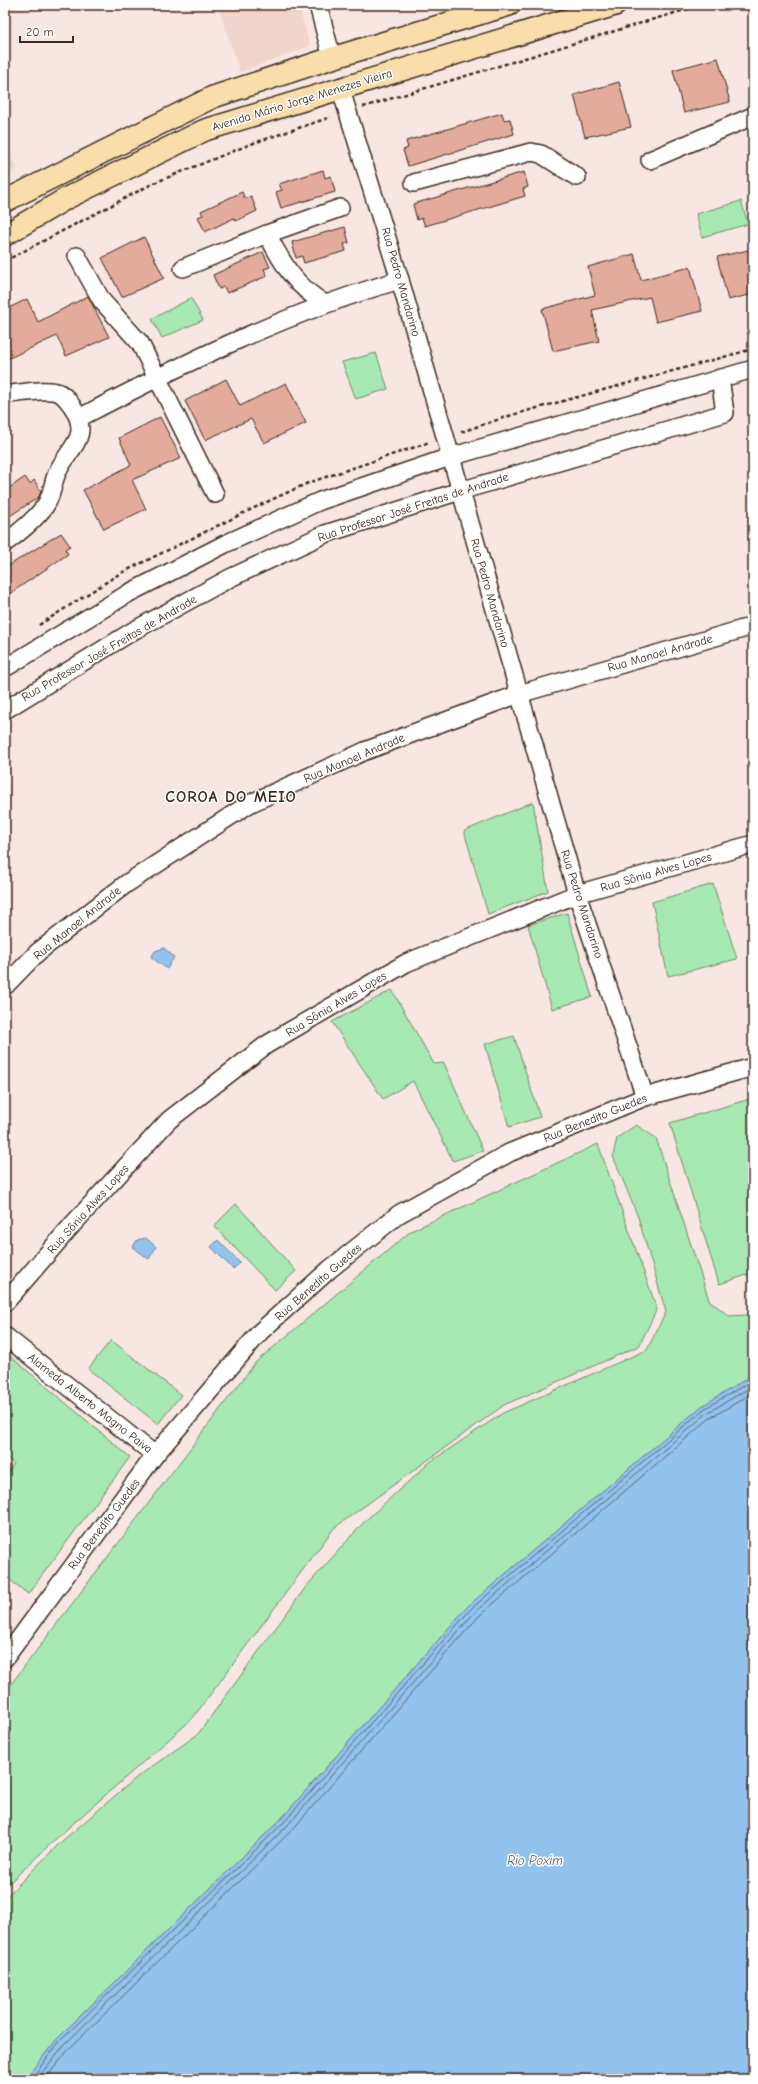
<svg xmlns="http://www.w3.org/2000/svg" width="758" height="2084" font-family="'Comic Neue',sans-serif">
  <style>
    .built { fill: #f1d4cc }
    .green { fill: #a7e9b2; stroke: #718a68 }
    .water { fill: #92c2ee; stroke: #6f859b }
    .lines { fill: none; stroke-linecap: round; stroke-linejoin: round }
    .shore { stroke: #5e6771; stroke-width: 1 }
    .building { fill: #e3ab9c; stroke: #3b2a1e }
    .minor-casing { stroke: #3b2a1e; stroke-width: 20 }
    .major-casing { stroke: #3b2a1e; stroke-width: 24 }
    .path { stroke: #3b2a1e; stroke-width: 2.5; stroke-dasharray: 4 3; stroke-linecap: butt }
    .minor { stroke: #fff; stroke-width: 17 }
    .major { stroke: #f9deab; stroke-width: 21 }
    .labels { text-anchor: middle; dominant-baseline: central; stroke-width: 3; stroke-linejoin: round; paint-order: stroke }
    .street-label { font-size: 12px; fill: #3b2a1e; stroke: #fff }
    .water-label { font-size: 13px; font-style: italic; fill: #55585c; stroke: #fff }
    .district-label { font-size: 16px; font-weight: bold; letter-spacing: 1px; fill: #3b2a1e; stroke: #fff }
  </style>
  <rect width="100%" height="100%" fill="#f7e6e1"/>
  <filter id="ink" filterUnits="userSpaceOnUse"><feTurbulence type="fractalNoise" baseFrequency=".025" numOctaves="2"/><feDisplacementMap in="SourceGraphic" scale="8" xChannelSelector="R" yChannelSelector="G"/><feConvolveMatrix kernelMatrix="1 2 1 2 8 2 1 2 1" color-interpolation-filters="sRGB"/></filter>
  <g filter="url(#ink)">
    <g class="built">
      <polygon points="218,5 298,5 310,46 240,72"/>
      <polygon points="5,149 17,168 5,176"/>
    </g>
    <g class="green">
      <polygon points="741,201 748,224 702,237 696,214"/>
      <polygon points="191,298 203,320 162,338 152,319"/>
      <polygon points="376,353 388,389 356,399 342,362"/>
      <polygon points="533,802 548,891 488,914 464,831"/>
      <polygon points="713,884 737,959 668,976 652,902"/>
      <polygon points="567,913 592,997 552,1009 528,925"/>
      <polygon points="392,990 434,1064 444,1063 483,1151 453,1161 413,1081 383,1099 332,1022"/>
      <polygon points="514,1036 540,1117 509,1127 485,1044"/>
      <polygon points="753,1098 753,1273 719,1284 670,1123"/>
      <polygon points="636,1125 656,1138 709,1300 729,1316 747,1315 753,1312 753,1375 702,1406 468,1606 281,1819 57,2039 25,2079 5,2079 5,1898 61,1842 137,1777 198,1734 305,1588 365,1521 430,1462 503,1413 647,1350 666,1312 638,1217 613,1156 617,1138"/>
      <polygon points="598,1144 657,1309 639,1346 504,1405 334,1528 192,1719 60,1835 5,1887 5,1692 256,1362 411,1231"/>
      <polygon points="236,1204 296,1271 275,1290 214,1226"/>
      <polygon points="111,1340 181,1395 158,1424 88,1369"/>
      <polygon points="5,1352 130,1457 28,1594 5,1576 5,1477 14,1464 5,1456"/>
    </g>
    <g class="water">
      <polygon points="164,948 174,957 167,969 151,957 155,951"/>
      <polygon points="146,1238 156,1247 149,1259 133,1247 137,1240"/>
      <polygon points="218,1240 240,1263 233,1269 211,1247"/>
      <polygon points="753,1375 753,2079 25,2079 57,2039 281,1819 468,1606 702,1406"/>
    </g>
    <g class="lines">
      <g class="shore">
        <polyline points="31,2079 60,2041 284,1822 471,1609 704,1409 753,1380"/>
        <polyline points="37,2079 64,2045 287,1826 475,1612 707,1413 753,1386"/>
        <polyline points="45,2079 69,2049 292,1830 479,1616 710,1418 753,1393"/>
      </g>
    </g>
    <g class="building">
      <polygon points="718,58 730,102 684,113 673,70"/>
      <polygon points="619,82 631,127 585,137 574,95"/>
      <polygon points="502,113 504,120 510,119 514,134 408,166 403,150 408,148 406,141"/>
      <polygon points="323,170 325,178 331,176 335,192 281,208 276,192 282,190 279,184"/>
      <polygon points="524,172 528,187 523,189 525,196 425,226 422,218 417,220 413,204"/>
      <polygon points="242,192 245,199 251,196 257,211 236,221 234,218 205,232 198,217 203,215 201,211"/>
      <polygon points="345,227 349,243 344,244 346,251 304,263 302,256 296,258 292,242"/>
      <polygon points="144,237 164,278 122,297 102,258"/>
      <polygon points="753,249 753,294 728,300 717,257"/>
      <polygon points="263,252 270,267 264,269 267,276 227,293 224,287 219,289 213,275"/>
      <polygon points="634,254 641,280 690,267 702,311 656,322 650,297 592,310 599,341 553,351 542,309 595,295 588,267"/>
      <polygon points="88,296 109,337 66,356 57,336 5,360 5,310 27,299 38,322"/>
      <polygon points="226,379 240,406 286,383 306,423 264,443 251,419 205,440 185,401"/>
      <polygon points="160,417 181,458 132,480 146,509 104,529 83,490 131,465 119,438"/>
      <polygon points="25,477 30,484 34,480 41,491 39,497 5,519 5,491"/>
      <polygon points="61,533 70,546 65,549 68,554 5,597 5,568"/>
    </g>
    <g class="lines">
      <g class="minor-casing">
        <g id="minor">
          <polyline points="318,5 332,58"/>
          <polyline points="340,87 400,280 577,894 645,1097"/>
          <polyline points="650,160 753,116"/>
          <polyline points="414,183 531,152 541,154 577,177"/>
          <path d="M267 234C283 264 294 285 325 304"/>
          <polyline points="77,256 102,301 140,343 215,494"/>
          <polyline points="183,268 267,234 340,208"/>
          <path d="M5 394C20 394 44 388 57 392 64 394 68 401 72 406 92 437 70 446 58 471 52 482 53 495 45 506 34 521 20 532 5 543"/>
          <path d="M79 418C182 364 288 312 400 280"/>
          <polyline points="5,668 129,593 225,544 320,501 450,457 753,369"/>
          <polyline points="5,710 133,631 230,578 325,534 460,491 725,413 720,378"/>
          <polyline points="5,986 38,952 126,884 249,804 365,751 519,694 753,626"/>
          <polyline points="5,1303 73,1224 169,1120 266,1045 406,963 577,894 753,844"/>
          <polyline points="5,1336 155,1455"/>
          <polyline points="5,1658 155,1455 261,1331 330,1269 399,1214 509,1153 645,1097 753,1067"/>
        </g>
      </g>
      <g class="major-casing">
        <g id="major">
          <polyline points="5,201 213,97 332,58 509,5"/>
          <polyline points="5,235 67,198 205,130 615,5"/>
        </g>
      </g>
      <g class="path">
        <polyline points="363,107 701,5"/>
        <polyline points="5,261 154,183 251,144 331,117"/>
        <polyline points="461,432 512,415 753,349"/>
        <polyline points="39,625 119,574 258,506 308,483 430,442"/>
      </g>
      <use href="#minor" class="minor"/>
      <use href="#major" class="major"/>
    </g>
  </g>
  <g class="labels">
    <g class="street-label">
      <text transform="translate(302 100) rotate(-17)">Avenida Mário Jorge Menezes Vieira</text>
      <text transform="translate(401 282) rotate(74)">Rua Pedro Mandarino</text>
      <text transform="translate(413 507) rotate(-18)">Rua Professor José Freitas de Andrade</text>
      <text transform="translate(490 593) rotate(74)">Rua Pedro Mandarino</text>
      <text transform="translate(109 648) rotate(-30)">Rua Professor José Freitas de Andrade</text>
      <text transform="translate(660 653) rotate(-16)">Rua Manoel Andrade</text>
      <text transform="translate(354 758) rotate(-23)">Rua Manoel Andrade</text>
      <text transform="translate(656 872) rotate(-16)">Rua Sônia Alves Lopes</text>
      <text transform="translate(582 904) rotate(72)">Rua Pedro Mandarino</text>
      <text transform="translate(77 923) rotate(-39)">Rua Manoel Andrade</text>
      <text transform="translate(336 1004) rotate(-31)">Rua Sônia Alves Lopes</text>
      <text transform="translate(595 1118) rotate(-22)">Rua Benedito Guedes</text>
      <text transform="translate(88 1209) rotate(-48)">Rua Sônia Alves Lopes</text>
      <text transform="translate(318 1282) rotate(-41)">Rua Benedito Guedes</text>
      <text transform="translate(90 1403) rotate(38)">Alameda Alberto Magno Paiva</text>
      <text transform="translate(104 1524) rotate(-53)">Rua Benedito Guedes</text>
    </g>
    <g class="water-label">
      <text x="535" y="1860">Rio Poxim</text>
    </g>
    <g class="district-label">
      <text x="231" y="797">COROA DO MEIO</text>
    </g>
  </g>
  <rect width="758" height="2084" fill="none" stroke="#fff" stroke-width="20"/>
  <rect x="10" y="10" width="738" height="2064" fill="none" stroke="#3b2a1e" stroke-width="1.5" filter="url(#ink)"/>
  <path d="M20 36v6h53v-6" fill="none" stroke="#3b2a1e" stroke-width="2"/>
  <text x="26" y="36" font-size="12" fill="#3b2a1e" stroke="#ffffff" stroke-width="3" paint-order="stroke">20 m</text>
</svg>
